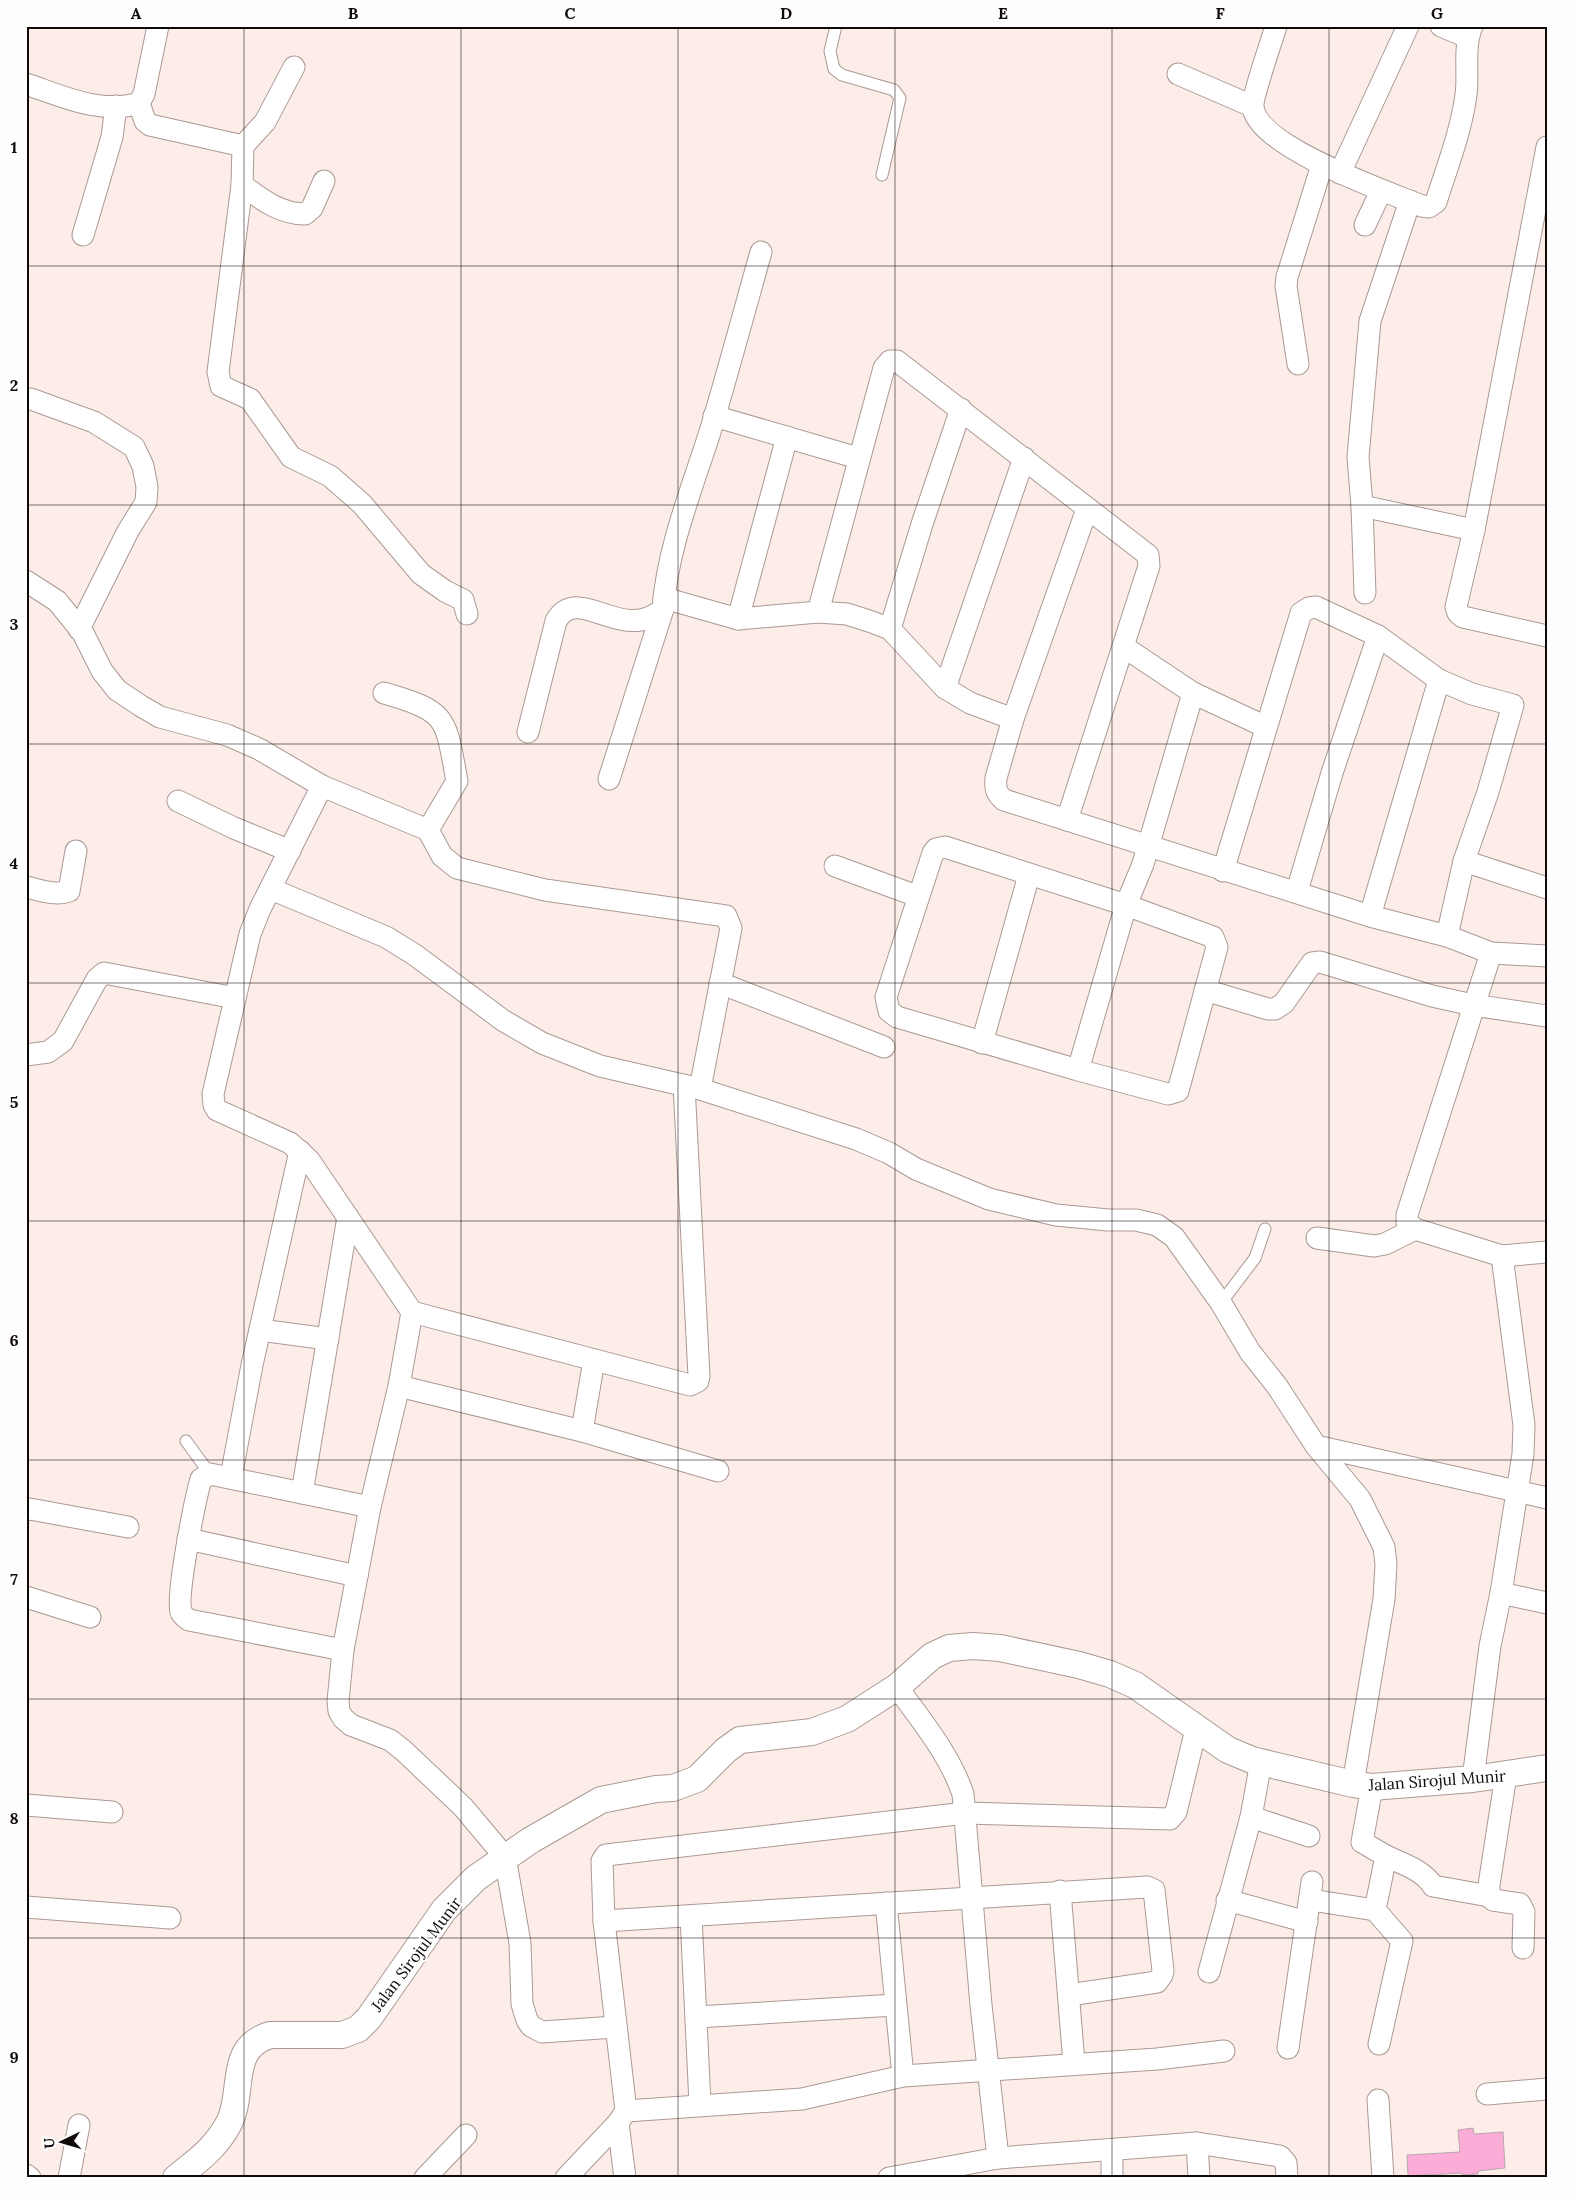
<svg xmlns="http://www.w3.org/2000/svg" width="1573" height="2204" font-family="Lora,serif">
  <style>
    .building { fill: #fbacd7; stroke: #b8a7b0 }
    .lines { fill: none; stroke-linecap: round; stroke-linejoin: round }
    .service-casing { stroke: #ab9993; stroke-width: 13 }
    .minor-casing { stroke: #ab9993; stroke-width: 23 }
    .tertiary-casing { stroke: #ab9993; stroke-width: 28 }
    .service { stroke: #fff; stroke-width: 11 }
    .minor { stroke: #fff; stroke-width: 21 }
    .tertiary { stroke: #fff; stroke-width: 26 }
    .grid { fill: none; stroke: #100a08; stroke-width: 1; stroke-opacity: 0.55 }
    .labels { text-anchor: middle; dominant-baseline: central; stroke-width: 4; stroke-linejoin: round; paint-order: stroke }
    .street-label { font-size: 16px; fill: #100a08; stroke: #fefefe }
    .neatline { fill: none; stroke: #100a08; stroke-width: 2 }
    .grid-label { font-size: 16px; text-anchor: middle; font-weight: bold; fill: #100a08 }
  </style>
  <rect width="100%" height="100%" fill="#fdede8"/>
  <polygon class="building" points="1473,2128 1474,2134 1503,2132 1505,2168 1478,2171 1478,2174 1462,2175 1462,2173 1408,2176 1407,2155 1460,2152 1458,2130"/>
  <g class="lines">
    <g class="service-casing">
      <g id="service">
        <polyline points="836,26 830,51 834,69 842,75 894,90 900,98 882,175"/>
        <polyline points="1221,1303 1255,1258 1265,1229"/>
        <polyline points="186,1441 210,1474"/>
      </g>
    </g>
    <g class="minor-casing">
      <g id="minor">
        <path d="M1276 26C1272 40 1252 97 1253 107 1257 147 1388 192 1422 206L1429 207 1436 202C1447 167 1461 132 1466 95 1469 72 1463 48 1472 26"/>
        <polyline points="1441,26 1467,37"/>
        <polyline points="294,67 265,122 243,146 242,185 218,372 221,386 250,399 291,457 330,476 362,504 421,574 445,591 463,600 467,614"/>
        <polyline points="1178,74 1252,106"/>
        <path d="M26 84C62 96 101 115 139 103L144 94 158 26"/>
        <polyline points="139,103 145,121 150,125 243,146"/>
        <polyline points="1547,147 1474,530 1456,607 1458,613 1463,617 1547,636"/>
        <polyline points="1340,173 1408,26"/>
        <path d="M242 185C261 199 280 214 305 214L312 208 324 181"/>
        <polyline points="1365,225 1381,191"/>
        <polyline points="83,235 112,137 116,106"/>
        <polyline points="1298,364 1286,286 1287,277 1322,165"/>
        <polyline points="31,399 94,422 134,447 143,466 147,487 146,502 128,531 79,629"/>
        <polyline points="714,416 858,458"/>
        <polyline points="1362,506 1474,530"/>
        <path d="M1087 509 1013 719 996 778C995 789 996 793 1004 800L1370 916 1447 936 1491 953 1547 956"/>
        <polyline points="26,581 57,601 83,633 102,671 117,690 141,706 160,717 227,735 259,749 322,786 428,830 442,856 457,868 545,890 726,916 731,928 700,1089"/>
        <polyline points="1365,593 1362,506 1358,457 1370,321 1410,201"/>
        <polyline points="664,598 738,619 818,612 847,614 872,622 890,629 945,688 970,703 1013,719"/>
        <polyline points="818,612 884,368 890,361 897,361 1148,555 1149,566 1067,820"/>
        <polyline points="738,619 787,437"/>
        <polyline points="890,629 923,521 961,409"/>
        <polyline points="1378,636 1439,680 1472,694 1513,705 1488,792 1464,861 1447,936"/>
        <polyline points="1124,647 1193,693 1266,727"/>
        <polyline points="945,688 1024,458"/>
        <path d="M384 693C449 712 445 717 457 781L428 830"/>
        <path d="M528 732 556 621C578 582 622 645 663 609 667 550 692 488 710 432 728 372 744 312 761 252"/>
        <polyline points="609,779 663,609"/>
        <polyline points="322,786 260,909 250,934 213,1094 214,1105 217,1110 290,1143 309,1160 412,1312 399,1386 370,1507 343,1650 338,1701 339,1711 343,1718 351,1725 390,1740 404,1751 463,1807 505,1857 520,1943 522,2004 527,2020 531,2026 542,2032 615,2027"/>
        <polyline points="178,801 234,828 290,851"/>
        <polyline points="1464,861 1547,888"/>
        <polyline points="835,866 917,896"/>
        <polyline points="1223,871 1301,613 1309,608 1316,607 1378,636 1332,773 1297,891"/>
        <path d="M26 887C40 890 55 896 69 891L76 851"/>
        <polyline points="271,889 386,937 415,955 504,1021 542,1043 600,1066 700,1089 856,1139 889,1153 916,1169 989,1199 1056,1215 1108,1220 1136,1220 1157,1225 1174,1237 1221,1303 1250,1352 1277,1386 1316,1446 1360,1499 1384,1547 1386,1564 1384,1599 1353,1784"/>
        <polyline points="1370,916 1439,680"/>
        <polyline points="720,983 884,1047"/>
        <polyline points="1205,990 1268,1009 1275,1009 1284,1003 1312,963 1320,962 1432,996 1473,1005 1547,1016"/>
        <polyline points="982,1043 1029,875"/>
        <polyline points="26,1055 48,1052 63,1041 97,979 104,973 235,998"/>
        <polyline points="1078,1070 1168,1094 1178,1091 1217,947 1213,937 1126,905 945,847 936,849 933,853 886,997 889,1011 897,1017 1078,1070 1126,905 1143,864 1193,693"/>
        <polyline points="1317,1238 1374,1246 1385,1244 1415,1229"/>
        <polyline points="1502,1256 1547,1252"/>
        <polyline points="412,1312 690,1385 698,1381 699,1376 684,1085"/>
        <polyline points="260,1330 328,1339"/>
        <polyline points="399,1386 582,1431 718,1471"/>
        <polyline points="582,1431 594,1360"/>
        <polyline points="1316,1446 1547,1498"/>
        <polyline points="231,1477 252,1365 300,1151"/>
        <polyline points="302,1493 348,1217"/>
        <polyline points="26,1510 30,1509 128,1527"/>
        <polyline points="188,1539 357,1576"/>
        <polyline points="1501,1593 1547,1603"/>
        <polyline points="26,1597 90,1617"/>
        <path d="M343 1650 189 1620C186 1618 183 1616 181 1612 176 1595 195 1500 201 1479L210 1474 370 1507"/>
        <path d="M897 1687C921 1720 950 1755 963 1794L981 2005 998 2158"/>
        <polyline points="1506,1775 1489,1885 1489,1896 1493,1900 1520,1904 1524,1912 1523,1948"/>
        <polyline points="1473,1779 1490,1646 1501,1593 1523,1454 1524,1425 1502,1256 1415,1229 1407,1222 1407,1215 1491,953"/>
        <polyline points="1372,1787 1362,1842 1386,1856 1375,1910 1402,1941 1379,2044"/>
        <polyline points="26,1805 112,1812"/>
        <polyline points="1251,1817 1309,1836"/>
        <path d="M1386 1856C1403 1864 1423 1870 1433 1886L1489 1896"/>
        <polyline points="1060,1891 1074,2064"/>
        <polyline points="1227,1900 1307,1922"/>
        <polyline points="1311,1900 1375,1910"/>
        <polyline points="886,1903 903,2076"/>
        <polyline points="26,1907 170,1918"/>
        <polyline points="691,1916 700,2104"/>
        <polyline points="604,1921 1147,1887 1154,1890 1163,1971 1162,1975 1157,1982 1069,1995"/>
        <polyline points="1209,1972 1251,1817 1261,1762"/>
        <polyline points="697,2017 895,2005"/>
        <polyline points="1288,2048 1312,1882"/>
        <polyline points="1487,2094 1547,2089"/>
        <polyline points="1378,2100 1383,2178"/>
        <polyline points="626,2111 802,2099 903,2076 1157,2059 1224,2051"/>
        <polyline points="618,2123 625,2178"/>
        <polyline points="1197,2143 1199,2178"/>
        <polyline points="1112,2150 1112,2178"/>
        <polyline points="26,2175 30,2178"/>
        <polyline points="69,2178 79,2125"/>
        <polyline points="425,2178 466,2135"/>
        <polyline points="566,2178 618,2123 626,2111 604,1921 602,1861 606,1855 965,1813 1170,1819 1176,1812 1196,1729"/>
        <polyline points="889,2178 998,2158 1197,2143 1280,2156 1286,2163 1287,2178"/>
      </g>
    </g>
    <g class="tertiary-casing">
      <path id="tertiary" d="M176 2178C198 2160 215 2149 229 2123 245 2092 227 2048 270 2035H342L358 2029 369 2018 444 1910 476 1878 531 1840 601 1800 656 1789 673 1788 697 1779 726 1750 740 1740 812 1732 847 1719 897 1687 932 1656 949 1648 973 1646 1000 1648 1079 1665 1110 1674 1135 1685 1228 1750 1252 1760 1353 1784 1372 1787 1473 1779 1547 1768"/>
    </g>
    <use href="#service" class="service"/>
    <use href="#minor" class="minor"/>
    <use href="#tertiary" class="tertiary"/>
  </g>
  <path class="grid" d="M244 26V2178M461 26V2178M678 26V2178M895 26V2178M1112 26V2178M1329 26V2178M26 266H1547M26 505H1547M26 744H1547M26 983H1547M26 1221H1547M26 1460H1547M26 1699H1547M26 1938H1547"/>
  <g class="labels">
    <g class="street-label">
      <text transform="translate(1437 1780) rotate(-4)">Jalan Sirojul Munir</text>
      <text transform="translate(416 1954) rotate(-53)">Jalan Sirojul Munir</text>
    </g>
  </g>
  <rect width="1573" height="2204" fill="none" stroke="#fefefe" stroke-width="55"/>
  <g transform="translate(62 2142) rotate(265)" stroke="#fefefe" stroke-width="4" paint-order="stroke">
  <path d="M0-4L9 19L0 12L-9 19Z" fill="#100a08"/>
  <text y="-8" font-size="14" font-weight="bold" text-anchor="middle" fill="#100a08">U</text>
  </g>
  <rect x="28" y="28" width="1518" height="2148" class="neatline"/>
  <g class="grid-label">
    <text x="136" y="19">A</text>
    <text x="353" y="19">B</text>
    <text x="570" y="19">C</text>
    <text x="786" y="19">D</text>
    <text x="1003" y="19">E</text>
    <text x="1220" y="19">F</text>
    <text x="1437" y="19">G</text>
    <text x="14" y="153">1</text>
    <text x="14" y="391">2</text>
    <text x="14" y="630">3</text>
    <text x="14" y="869">4</text>
    <text x="14" y="1108">5</text>
    <text x="14" y="1346">6</text>
    <text x="14" y="1585">7</text>
    <text x="14" y="1824">8</text>
    <text x="14" y="2063">9</text>
  </g>
</svg>
